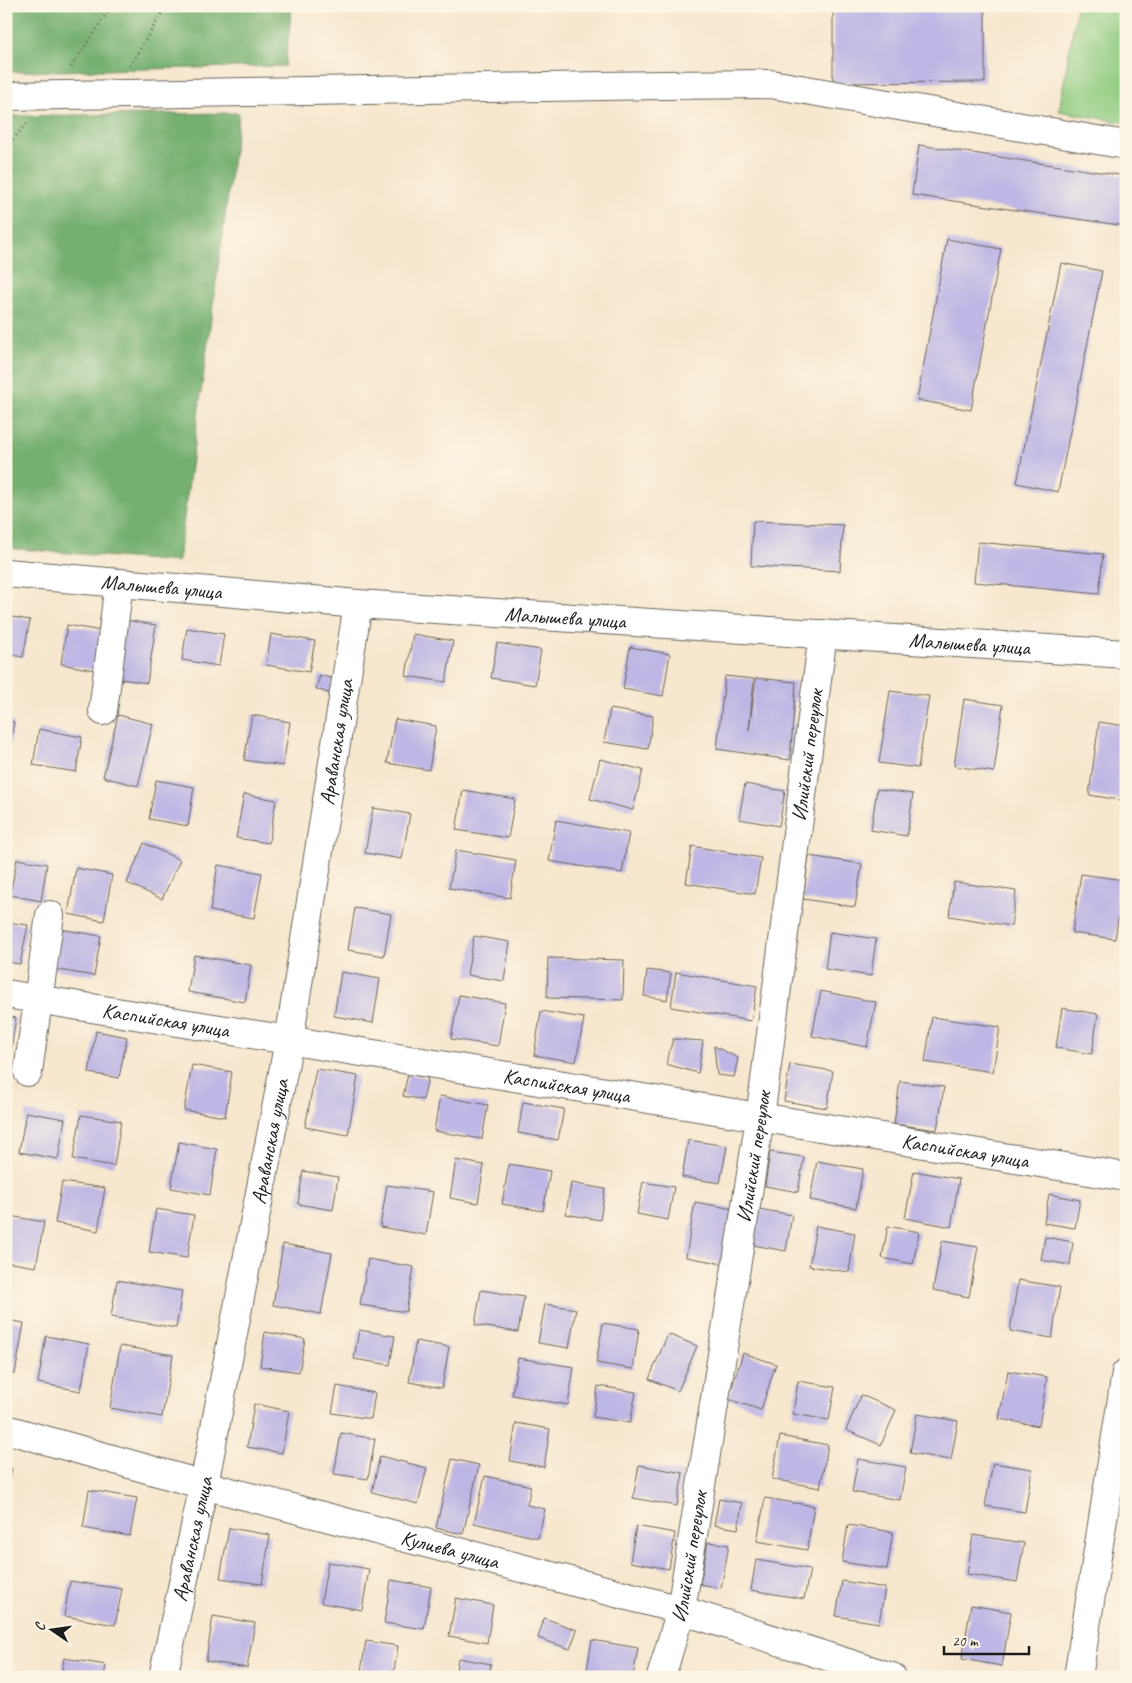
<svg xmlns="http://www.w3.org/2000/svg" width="1132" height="1683" font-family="Caveat,sans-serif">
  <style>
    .green { fill: #90cc81; stroke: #56744e }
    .forest { fill: #74b06f; stroke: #486646 }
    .building { fill: #beb6e4 }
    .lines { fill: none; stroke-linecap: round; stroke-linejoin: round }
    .minor-casing { stroke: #68635a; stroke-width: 30 }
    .path { stroke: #68635a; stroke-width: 3; stroke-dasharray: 1 4; stroke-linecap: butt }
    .minor { stroke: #fff; stroke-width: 28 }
    .labels { text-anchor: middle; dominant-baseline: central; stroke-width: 4; stroke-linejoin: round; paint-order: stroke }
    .street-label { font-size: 21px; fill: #1c1c1c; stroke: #fcf5e5 }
  </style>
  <rect width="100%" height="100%" fill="#fcf5e5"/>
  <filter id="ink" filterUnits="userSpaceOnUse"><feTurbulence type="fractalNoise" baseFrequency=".02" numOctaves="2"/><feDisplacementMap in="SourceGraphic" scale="10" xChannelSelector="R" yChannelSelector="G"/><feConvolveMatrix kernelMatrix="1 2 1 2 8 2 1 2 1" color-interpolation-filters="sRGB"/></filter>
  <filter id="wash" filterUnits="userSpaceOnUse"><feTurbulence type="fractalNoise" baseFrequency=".0096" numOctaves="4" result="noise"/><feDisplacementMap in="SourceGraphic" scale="20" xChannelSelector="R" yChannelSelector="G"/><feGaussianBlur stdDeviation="1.12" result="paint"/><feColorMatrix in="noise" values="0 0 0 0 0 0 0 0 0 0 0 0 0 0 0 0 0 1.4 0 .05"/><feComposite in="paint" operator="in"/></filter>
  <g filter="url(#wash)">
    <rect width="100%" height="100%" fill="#f6e7ce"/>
    <polygon class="green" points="1077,6 1126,6 1126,123 1059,111"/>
    <g class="forest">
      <polygon points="6,6 292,6 285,66 6,72"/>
      <polygon points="239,113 178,562 6,548 6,116"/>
    </g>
    <g id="blocks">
      <g class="building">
        <polygon points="833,10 985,10 985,82 833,83"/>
        <polygon points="919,145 1126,176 1126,226 912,195"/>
        <polygon points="947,239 1001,249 971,410 917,400"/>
        <polygon points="1061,263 1102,271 1058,492 1017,483"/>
        <polygon points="753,521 843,525 840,571 751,566"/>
        <polygon points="978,542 1103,554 1099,594 974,582"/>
        <polygon points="6,616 30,620 23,657 6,654"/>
        <polygon points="125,620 156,625 147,683 115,678"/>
        <polygon points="67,625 101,631 94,670 61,664"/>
        <polygon points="187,628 224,634 219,666 182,660"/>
        <polygon points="271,634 315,641 309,672 266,665"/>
        <polygon points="413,634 453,641 446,682 406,676"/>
        <polygon points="497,643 541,650 535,685 491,678"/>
        <polygon points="630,647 670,654 663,696 623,689"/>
        <polygon points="320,675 333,679 331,694 316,689"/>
        <polygon points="725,676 754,679 749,730 756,678 796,682 790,760 717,749"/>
        <polygon points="890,691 929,696 918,768 879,763"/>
        <polygon points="964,699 1003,705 994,772 954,766"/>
        <polygon points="610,709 653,716 648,749 604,742"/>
        <polygon points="118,715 153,724 138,786 103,777"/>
        <polygon points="252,715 290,722 283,766 244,760"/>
        <polygon points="395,719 436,726 429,770 387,763"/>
        <polygon points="6,721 14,722 7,761 6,761"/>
        <polygon points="1099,722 1126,726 1126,801 1089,795"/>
        <polygon points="39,729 82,737 76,772 33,765"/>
        <polygon points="600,759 643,770 633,810 590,799"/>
        <polygon points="156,780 194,787 188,826 149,819"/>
        <polygon points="745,784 785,791 779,826 739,819"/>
        <polygon points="877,789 913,794 907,836 871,830"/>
        <polygon points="463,790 515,799 508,838 456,830"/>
        <polygon points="244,794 276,800 269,843 236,838"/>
        <polygon points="373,808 410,814 402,859 365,853"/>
        <polygon points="556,820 629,833 622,873 549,861"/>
        <polygon points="144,843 180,860 162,899 127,883"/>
        <polygon points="692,846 761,858 755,894 686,883"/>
        <polygon points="456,850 516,860 510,898 449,888"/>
        <polygon points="809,856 862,864 855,907 803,899"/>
        <polygon points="17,859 47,864 41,901 10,895"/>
        <polygon points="218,865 262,873 254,918 210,911"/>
        <polygon points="76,868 112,875 104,921 68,914"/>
        <polygon points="1081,874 1124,880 1115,939 1072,933"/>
        <polygon points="954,882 1016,891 1011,926 949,916"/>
        <polygon points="355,908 391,914 384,956 348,950"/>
        <polygon points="6,922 28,925 20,964 6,962"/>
        <polygon points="60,929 101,936 94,976 53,969"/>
        <polygon points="830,932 876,939 871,976 825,969"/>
        <polygon points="474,936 510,942 504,981 467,975"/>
        <polygon points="194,955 251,965 245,1002 188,992"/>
        <polygon points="548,958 624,960 623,1000 547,998"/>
        <polygon points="647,970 671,973 667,1000 644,996"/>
        <polygon points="341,972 380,979 373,1023 334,1016"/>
        <polygon points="676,972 757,986 751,1021 671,1007"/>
        <polygon points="821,991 876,1002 867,1047 812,1036"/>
        <polygon points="459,995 505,1003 498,1046 451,1039"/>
        <polygon points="1062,1008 1098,1014 1092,1054 1056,1048"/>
        <polygon points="541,1011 584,1018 576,1062 534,1055"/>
        <polygon points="6,1016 16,1018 10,1057 6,1057"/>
        <polygon points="932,1017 1000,1027 993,1072 925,1062"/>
        <polygon points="96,1031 127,1037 119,1078 89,1073"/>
        <polygon points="673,1039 703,1041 698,1073 666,1064"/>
        <polygon points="714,1046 738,1058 734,1077 717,1075"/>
        <polygon points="790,1064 833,1071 827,1108 784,1101"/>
        <polygon points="192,1065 232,1072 225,1117 184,1110"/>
        <polygon points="316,1069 358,1076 348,1135 305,1127"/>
        <polygon points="408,1074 428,1078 423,1100 403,1096"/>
        <polygon points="900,1081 944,1087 937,1130 894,1124"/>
        <polygon points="440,1096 488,1105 482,1139 434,1131"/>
        <polygon points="523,1102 564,1109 558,1140 518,1133"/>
        <polygon points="26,1112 65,1119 58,1159 19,1152"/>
        <polygon points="81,1115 121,1121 114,1166 73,1159"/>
        <polygon points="688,1140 727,1146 720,1183 682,1177"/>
        <polygon points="179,1142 217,1149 210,1195 171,1188"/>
        <polygon points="770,1152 804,1157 798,1192 765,1186"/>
        <polygon points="456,1160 484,1165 478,1203 450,1198"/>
        <polygon points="817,1161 863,1169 856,1208 810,1200"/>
        <polygon points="509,1164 550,1171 543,1211 502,1204"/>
        <polygon points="303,1171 338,1177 333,1210 298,1204"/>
        <polygon points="914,1171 959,1179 951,1227 905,1218"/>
        <polygon points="62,1182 105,1188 98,1231 55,1223"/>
        <polygon points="643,1182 674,1187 668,1220 637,1214"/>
        <polygon points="571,1183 605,1189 600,1220 566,1214"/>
        <polygon points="387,1185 433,1192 426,1235 380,1227"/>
        <polygon points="1049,1194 1080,1200 1075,1228 1044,1223"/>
        <polygon points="695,1202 734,1209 725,1264 686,1257"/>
        <polygon points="156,1209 194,1215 187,1258 149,1252"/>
        <polygon points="759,1209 792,1215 786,1251 753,1245"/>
        <polygon points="10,1216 44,1222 36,1267 6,1262 6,1234"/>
        <polygon points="816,1226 855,1233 849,1272 809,1266"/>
        <polygon points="888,1226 919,1232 913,1264 882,1258"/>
        <polygon points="1045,1237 1073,1242 1070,1265 1041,1260"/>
        <polygon points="942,1241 978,1247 969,1297 933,1290"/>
        <polygon points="283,1244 332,1253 321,1314 273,1305"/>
        <polygon points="368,1259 414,1267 406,1312 360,1305"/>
        <polygon points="117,1280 182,1291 176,1328 111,1317"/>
        <polygon points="1018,1280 1060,1287 1052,1338 1010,1331"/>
        <polygon points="481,1290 524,1297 518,1332 475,1325"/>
        <polygon points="545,1304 576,1309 569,1348 538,1343"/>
        <polygon points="6,1320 24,1323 15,1374 6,1373"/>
        <polygon points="603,1323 639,1329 633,1369 596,1363"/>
        <polygon points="359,1330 395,1336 390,1365 354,1359"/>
        <polygon points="265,1332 305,1339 299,1372 260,1366"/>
        <polygon points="668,1334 697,1346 678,1391 649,1379"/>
        <polygon points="46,1336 89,1344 81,1391 38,1383"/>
        <polygon points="416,1341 449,1347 442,1388 409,1382"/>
        <polygon points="120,1346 173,1355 162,1417 110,1408"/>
        <polygon points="743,1353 776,1364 761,1410 728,1399"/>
        <polygon points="518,1358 574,1367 568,1405 512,1395"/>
        <polygon points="1008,1371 1047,1377 1039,1426 999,1419"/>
        <polygon points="798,1381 835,1387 829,1420 793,1414"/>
        <polygon points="337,1386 375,1393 371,1419 332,1413"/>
        <polygon points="598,1386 636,1392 630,1423 593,1417"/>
        <polygon points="861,1395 896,1410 881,1445 846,1430"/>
        <polygon points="254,1404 289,1411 282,1453 247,1447"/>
        <polygon points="917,1414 958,1421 951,1460 910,1453"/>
        <polygon points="516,1423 550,1429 544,1467 510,1461"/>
        <polygon points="341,1433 375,1439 368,1479 334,1474"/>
        <polygon points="780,1436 828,1445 820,1488 772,1479"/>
        <polygon points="380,1456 427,1468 418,1504 372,1492"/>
        <polygon points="452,1459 479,1465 463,1534 436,1528"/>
        <polygon points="858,1459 906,1467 900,1500 852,1492"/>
        <polygon points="993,1463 1032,1469 1025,1512 985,1506"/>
        <polygon points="639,1465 683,1473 677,1506 633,1498"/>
        <polygon points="6,1467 12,1468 7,1499 6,1499"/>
        <polygon points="485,1476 531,1486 527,1505 545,1509 538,1538 474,1523"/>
        <polygon points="89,1490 137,1498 130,1536 83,1528"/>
        <polygon points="765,1498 814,1506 807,1550 757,1541"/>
        <polygon points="719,1499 742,1503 738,1529 714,1525"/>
        <polygon points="848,1525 893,1532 887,1569 842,1562"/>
        <polygon points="636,1526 675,1533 669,1569 630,1562"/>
        <polygon points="229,1528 270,1535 262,1584 220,1578"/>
        <polygon points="973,1535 1024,1543 1017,1582 967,1574"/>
        <polygon points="708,1542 729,1545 721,1588 700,1584"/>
        <polygon points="756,1560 810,1569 804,1599 751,1590"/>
        <polygon points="328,1562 369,1569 362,1610 321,1603"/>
        <polygon points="391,1580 431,1587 424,1629 384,1623"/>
        <polygon points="70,1581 122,1589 115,1625 64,1616"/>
        <polygon points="842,1581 885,1588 879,1623 836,1616"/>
        <polygon points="456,1598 493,1605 487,1643 449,1636"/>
        <polygon points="971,1605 1011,1612 1002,1666 962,1659"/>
        <polygon points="213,1616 255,1623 247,1668 206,1661"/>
        <polygon points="544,1618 577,1630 570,1649 538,1638"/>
        <polygon points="592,1640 638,1648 633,1677 586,1676"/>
        <polygon points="366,1641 398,1646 393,1677 360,1677"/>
        <polygon points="64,1658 106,1665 104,1677 61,1677"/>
        <polygon points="458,1658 491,1664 489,1677 455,1677"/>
      </g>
    </g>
  </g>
  <g filter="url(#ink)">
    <use href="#blocks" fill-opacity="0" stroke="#68635a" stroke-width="1"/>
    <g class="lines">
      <g class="minor-casing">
        <g id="minor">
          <polyline points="6,96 662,85 771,84 1126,145"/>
          <path id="s1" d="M6 573 358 604 1126 654"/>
          <polyline points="103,711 119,583"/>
          <path id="s2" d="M6 994 1126 1177"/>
          <polyline points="28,1072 50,915"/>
          <path id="s3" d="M6 1429 204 1485 681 1610 892 1677"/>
          <path id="s4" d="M163 1677 204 1485 289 1041 358 604"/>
          <path id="s5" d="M661 1677 681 1610 760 1118 823 634"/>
          <polyline points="1078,1677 1126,1373"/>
        </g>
      </g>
      <g class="path">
        <polyline points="130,66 166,6"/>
        <polyline points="71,67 112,6"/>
        <polyline points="6,147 27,123"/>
      </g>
      <use href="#minor" class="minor"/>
    </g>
  </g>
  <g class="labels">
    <g class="street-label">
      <text stroke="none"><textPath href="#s1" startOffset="156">Малышева улица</textPath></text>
      <text stroke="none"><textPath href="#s1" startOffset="561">Малышева улица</textPath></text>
      <text stroke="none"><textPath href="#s1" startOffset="966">Малышева улица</textPath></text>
      <text stroke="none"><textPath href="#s4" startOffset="951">Араванская улица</textPath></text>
      <text stroke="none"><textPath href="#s5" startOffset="934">Илийский переулок</textPath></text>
      <text stroke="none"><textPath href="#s2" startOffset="162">Каспийская улица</textPath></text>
      <text stroke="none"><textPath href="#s2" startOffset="568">Каспийская улица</textPath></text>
      <text stroke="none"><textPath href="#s4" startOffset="546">Араванская улица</textPath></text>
      <text stroke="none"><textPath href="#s2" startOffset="972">Каспийская улица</textPath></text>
      <text stroke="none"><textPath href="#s5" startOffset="529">Илийский переулок</textPath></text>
      <text stroke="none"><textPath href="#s4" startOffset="141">Араванская улица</textPath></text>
      <text stroke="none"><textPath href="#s3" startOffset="460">Кулиева улица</textPath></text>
      <text stroke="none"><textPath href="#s5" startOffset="124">Илийский переулок</textPath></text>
    </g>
  </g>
  <rect width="1132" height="1683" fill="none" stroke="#fcf5e5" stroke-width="25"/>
  <g transform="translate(52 1630) rotate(283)" stroke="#fcf5e5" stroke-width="4" paint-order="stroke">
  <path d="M0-4L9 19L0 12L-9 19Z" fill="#1c1c1c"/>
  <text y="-8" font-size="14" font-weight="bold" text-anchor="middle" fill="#1c1c1c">С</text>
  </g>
  <path d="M944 1646v8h85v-8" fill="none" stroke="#1c1c1c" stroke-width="2.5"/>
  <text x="952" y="1646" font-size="15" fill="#1c1c1c" stroke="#fcf5e5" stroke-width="4" paint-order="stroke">20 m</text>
</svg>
